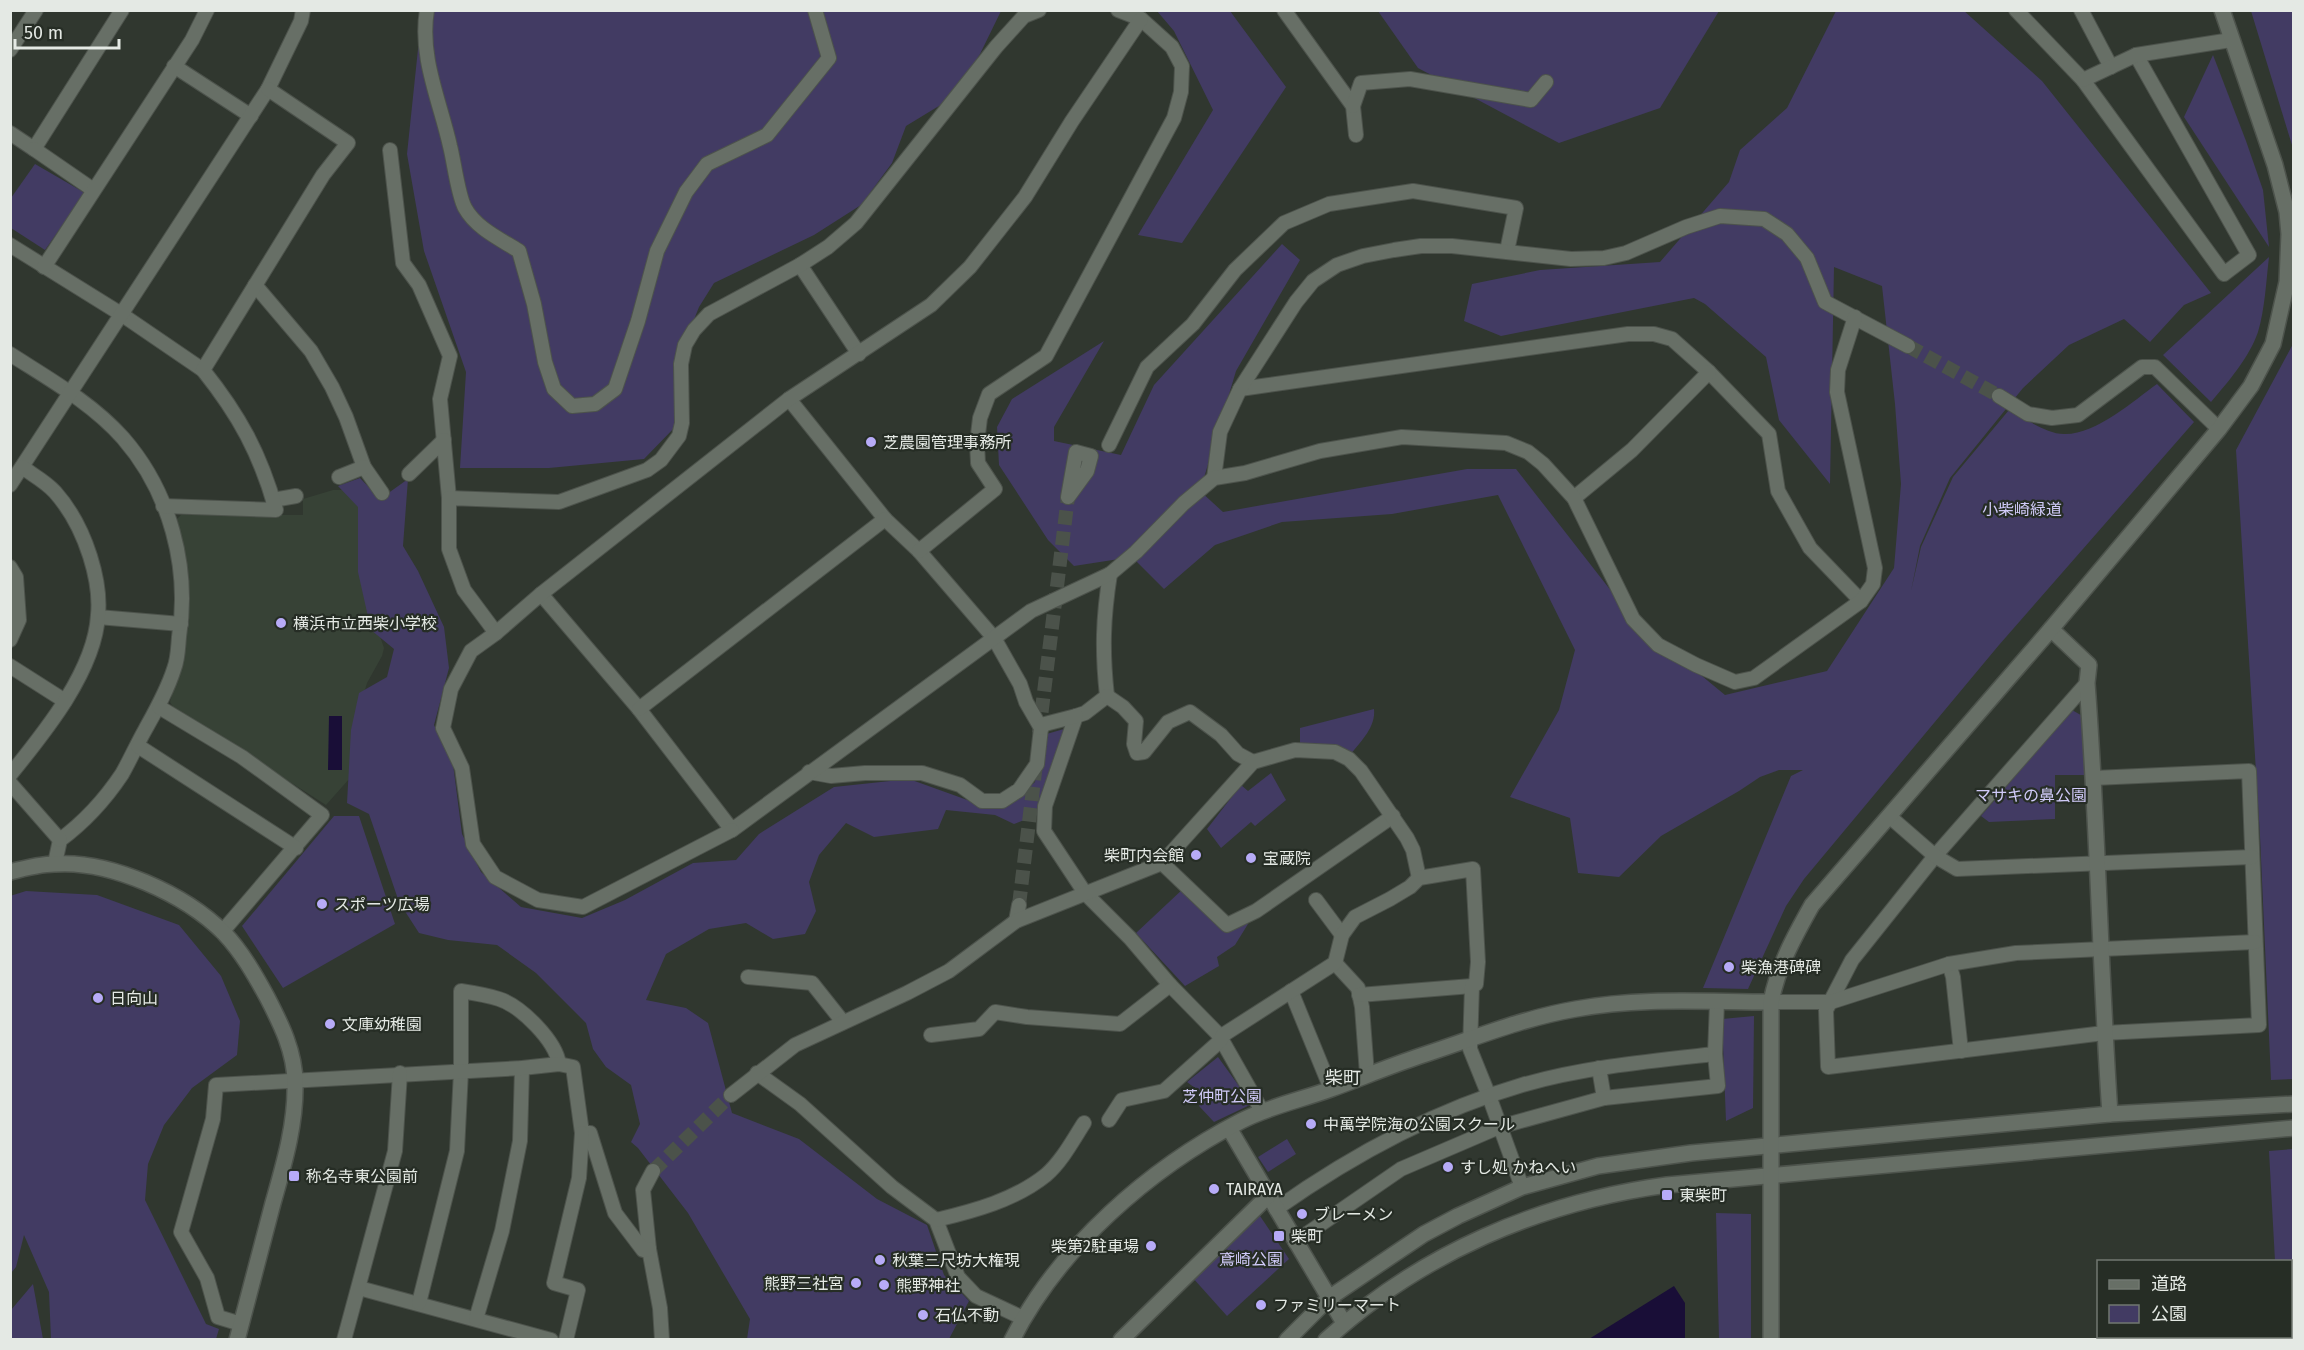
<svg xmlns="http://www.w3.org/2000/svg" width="2304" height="1350" font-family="'Fira Sans','Noto Sans JP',sans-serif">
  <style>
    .built { fill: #374236 }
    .green { fill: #423b63 }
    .water { fill: #190e37 }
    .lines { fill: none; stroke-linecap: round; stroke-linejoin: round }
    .minor-tunnel { stroke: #4b524a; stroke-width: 14; stroke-dasharray: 14 7; stroke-linecap: butt }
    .minor-casing { stroke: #4d534c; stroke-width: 16 }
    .tertiary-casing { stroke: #4d534c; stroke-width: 18 }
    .minor { stroke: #676f66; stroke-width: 14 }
    .tertiary { stroke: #676f66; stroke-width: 15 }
    .poi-dot { fill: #b7abf7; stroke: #262d25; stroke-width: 2 }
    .labels { text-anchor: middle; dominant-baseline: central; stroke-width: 4.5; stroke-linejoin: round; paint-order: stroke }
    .poi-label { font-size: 16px; fill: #e4e9e4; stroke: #262d25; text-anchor: start }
    .park-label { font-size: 16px; fill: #d0caf8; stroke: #262d25 }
    .neighbourhood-label { font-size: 18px; fill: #e4e9e4; stroke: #262d25 }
  </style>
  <rect width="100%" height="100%" fill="#30372f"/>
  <polygon class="built" points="333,490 348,490 363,503 365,592 384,648 382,656 367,683 357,716 358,769 326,805 173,707 170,702 184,652 190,598 184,550 177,519 181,515 303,515 303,499"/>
  <g class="green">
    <path d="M1963 10 2042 81 2211 293 2184 305 2150 342 2124 319 2069 345 2023 388 1950 478 1920 546 1911 591 1921 547 1953 477 2009 410C2025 418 2046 434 2064 434 2096 435 2133 401 2157 384L2194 422 1999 645 1804 879 1786 906 1748 989 1703 988 1791 776 1803 770H1779L1760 777 1739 791 1661 836 1619 877 1578 873 1570 818 1510 797 1559 710 1575 650 1498 495 1392 514 1282 522 1215 545 1164 589 1132 557 1074 566 1048 540 999 465 997 427 1012 399 1104 341 1054 427V441L1121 455 1154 385 1282 244 1300 260 1236 371 1200 491 1223 512 1467 469H1516L1633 619 1725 695 1827 671 1894 568 1901 484 1895 404 1882 286 1834 267 1830 484 1779 420 1766 357 1705 304 1694 298 1501 336 1464 321 1472 284 1540 270 1660 262 1729 182 1740 150 1787 108 1836 11Z"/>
    <polygon points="422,11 1001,11 980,54 952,98 906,126 892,163 861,205 814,235 714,283 699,307 683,347 677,425 644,459 549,468 460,468 466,372 424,251 407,154"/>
    <polygon points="1157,11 1230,11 1286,87 1182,243 1138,235 1213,110 1174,31"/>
    <polygon points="1378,11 1719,11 1660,108 1559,143 1418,68"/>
    <polygon points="2251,11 2293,11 2293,149 2292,145"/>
    <polygon points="2213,55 2246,141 2263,190 2269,247 2184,117"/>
    <polygon points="35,164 85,193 45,250 11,228 11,198"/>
    <path d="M2269 257C2266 282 2265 308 2258 332 2249 358 2228 382 2211 402L2163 355Z"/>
    <polygon points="2293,344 2294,1079 2271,1080 2260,836 2236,450"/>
    <polygon points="360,478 380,499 408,479 403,546 418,571 444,627 449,668 434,725 453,764 462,834 481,872 521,907 582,918 625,900 693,863 736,860 759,834 834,787 909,779 984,806 1010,804 1035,782 1043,735 1064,729 1042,813 1014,824 995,815 946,810 938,829 874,837 846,823 819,855 809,882 816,911 805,934 773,939 746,923 709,929 666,954 646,1000 686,1008 708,1023 732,1113 799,1139 877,1199 927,1225 944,1275 969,1301 949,1339 747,1339 750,1319 688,1213 638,1148 631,1142 640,1124 631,1085 606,1067 593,1049 586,1023 536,973 497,945 448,940 419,933 399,902 369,814 347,803 351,730 359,693 387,677 394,649 371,630 358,572 358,507 338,486"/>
    <path d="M1374 709C1376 727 1361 741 1351 754L1300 745V728Z"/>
    <polygon points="2072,710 2086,718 2085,775 2055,775 2055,819 1989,822 1981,816"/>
    <polygon points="1271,773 1286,800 1255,826 1251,822 1221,848 1207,829 1241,785 1248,791"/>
    <polygon points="334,816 359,816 395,924 283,988 242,926"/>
    <polygon points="1184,888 1227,927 1246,921 1248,924 1235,945 1217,957 1219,966 1185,986 1136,933"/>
    <polygon points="26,891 97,895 179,925 221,976 240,1021 237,1055 192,1088 164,1125 148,1164 145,1200 206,1324 219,1329 216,1339 51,1339 49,1292 24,1235 16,1267 11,1273 10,896"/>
    <polygon points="1754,1016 1753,1108 1726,1121 1722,1019"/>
    <polygon points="1218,1057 1252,1104 1214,1122 1199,1106 1204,1095 1187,1082"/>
    <polygon points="1287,1139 1296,1154 1268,1172 1258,1157"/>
    <polygon points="2293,1149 2293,1339 2280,1339 2280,1337 2290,1336 2290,1262 2275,1261 2269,1151"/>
    <polygon points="1716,1213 1751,1214 1751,1339 1719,1339"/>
    <polygon points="1260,1216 1289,1259 1227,1316 1192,1277"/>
    <polygon points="33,1284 43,1339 11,1339 11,1310"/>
  </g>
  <g class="water">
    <polygon points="329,716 342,716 342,770 328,770"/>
    <polygon points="1674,1286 1685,1303 1685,1339 1589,1339"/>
  </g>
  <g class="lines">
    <g class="minor-tunnel">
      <polyline points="1908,346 1999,396"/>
      <polyline points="1039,733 1068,497"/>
      <polyline points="1019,905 1036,764"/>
      <polyline points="653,1171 731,1095"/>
    </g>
    <g class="minor-casing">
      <g id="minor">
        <path d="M427 10C419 57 440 101 450 146 454 161 458 196 465 208 476 228 500 239 519 251L534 304 545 362 554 389 572 406 595 404 615 389 638 321 657 251 686 192 707 164 767 135 829 58 815 10"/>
        <polyline points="1284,10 1353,106 1356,135"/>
        <polyline points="2016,10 2083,80 2224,274 2249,255 2136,55"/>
        <polyline points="2081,10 2111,67"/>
        <polyline points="10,50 36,10"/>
        <polyline points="174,66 251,116"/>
        <polyline points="2083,80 2136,55 2231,40"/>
        <polyline points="1353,106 1361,83 1410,79 1531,100 1546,82"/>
        <polyline points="10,133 34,149 122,10"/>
        <polyline points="34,149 92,189"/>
        <polyline points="390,150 403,263 419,285 450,356 440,399 449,498"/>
        <polyline points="10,245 121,314 203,370"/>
        <polyline points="800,265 859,354"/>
        <polyline points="44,267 192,40 207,10"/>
        <polyline points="255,285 311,351 332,387 346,417 364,467 382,493"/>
        <path d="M10 354C49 379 92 403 123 438 170 492 190 567 179 637 178 648 178 659 174 669 167 691 156 710 145 730 137 744 130 760 122 774 106 798 83 823 60 840L55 863"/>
        <polyline points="1240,389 1628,334 1654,334 1672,339 1709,372 1769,434 1778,491 1810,548 1861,601"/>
        <polyline points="1999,396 2028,414 2052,418 2078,415 2142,367 2155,367 2219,429"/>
        <polyline points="789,399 885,519 919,551 994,638 1020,684 1026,702 1041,728 1037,764 1019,790 1002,801 982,801 960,785 922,773 865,773 831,776 809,772"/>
        <polyline points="1109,445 1147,367 1193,324 1235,270 1284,223 1329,204 1413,191 1516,208 1507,251"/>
        <polygon points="1076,452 1091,456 1087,471 1068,497"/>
        <polyline points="409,474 444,440"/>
        <polyline points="339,477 364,467"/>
        <polyline points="1214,478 1220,432 1240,389 1296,302 1313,281 1337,265 1363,256 1394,250 1421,246 1452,246 1571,259 1604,258 1626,253 1686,227 1720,216 1764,219 1787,234 1807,258 1825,302 1908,346"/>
        <polyline points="10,485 268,89 301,21 303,10"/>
        <polyline points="1574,498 1632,450 1709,372"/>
        <polyline points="273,500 296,496"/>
        <path d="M163 506 276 510C260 453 239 415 203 370L323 175 348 143 268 89"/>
        <polyline points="919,551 995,489 978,463 977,443 980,418 989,394 1046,356 1174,118 1181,92 1182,66 1172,47 1141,19 1118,10"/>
        <polyline points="10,567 16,577 19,620 10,640"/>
        <path d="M1110 574C1103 618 1102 651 1107 696L1085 713 1076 716 1045 806 1044 831 1085 893 1130 938 1170 985 1219 1035 1262 1111"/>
        <polyline points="541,594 639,709 732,830 1031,611 1110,574 1136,552 1184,503 1214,478 1245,473 1320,451 1402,437 1506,443 1528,452 1543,464 1574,498 1633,619 1658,645 1696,665 1735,682 1754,678 1861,601 1873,584 1875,568 1837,392 1838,370 1855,317"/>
        <polyline points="98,617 181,624"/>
        <polyline points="496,633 464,590 449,549 449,498 559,502 647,470 661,460 679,436 682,423 681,364 685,345 694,330 709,314 800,265 828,247 856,223 996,47 1024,16 1039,10"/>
        <polyline points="10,666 65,701"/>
        <polyline points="2087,683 1935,856 1852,960 1826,1010 1828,1067 2104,1033 2259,1025 2249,771 2094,778"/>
        <polyline points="1107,696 1123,707 1136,721 1134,744 1137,753 1144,752 1168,722 1190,712 1221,735 1238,754 1253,762"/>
        <polyline points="159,707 242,757 322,815 222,932"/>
        <polyline points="639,709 885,519"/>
        <polyline points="1041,728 1045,724 1076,716"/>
        <polyline points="138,746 296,848"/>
        <path d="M10 775C44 733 95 671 98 615 100 595 96 575 90 556 83 534 71 510 55 492 46 482 33 475 22 467"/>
        <polyline points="10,783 60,840"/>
        <polyline points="1889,816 1935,856 1957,869 2252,857"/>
        <polyline points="732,830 583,907 538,900 495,877 473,844 462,768 443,728 451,689 471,651 496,633 541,594 789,399 931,305 970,267 1025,197 1072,121 1141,19"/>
        <polyline points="1162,863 1227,925 1256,911 1393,816"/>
        <polyline points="1316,900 1342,935"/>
        <polyline points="1016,921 1019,905"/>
        <polyline points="1335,963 1358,988 1362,1007 1367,1074"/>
        <polyline points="1949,964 1953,977 1961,1051"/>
        <polyline points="748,977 812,983 843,1022"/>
        <polyline points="1291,991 1331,1089"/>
        <polyline points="1359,995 1472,986"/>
        <polyline points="1771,1002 1831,1002 1949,964 2016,953 2255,942"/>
        <polyline points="931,1035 979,1029 995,1012 1027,1017 1120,1024 1170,985"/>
        <polyline points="1599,1068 1604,1098"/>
        <polyline points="757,1073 800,1104 892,1187 936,1220 958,1277 976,1296 1023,1318"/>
        <polyline points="731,1095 795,1045 907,993 949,971 1016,921 1162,863 1253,762 1295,750 1335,752 1349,759 1361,771 1407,838 1413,850 1419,878"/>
        <polyline points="1109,1120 1122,1100 1164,1091 1220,1041 1223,1035 1335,963 1342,935 1355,917 1390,899 1410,887 1419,878 1473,869 1478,962 1476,984 1472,986 1470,1049 1489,1096 1522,1187"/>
        <polyline points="653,1171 643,1190 649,1249 660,1308 662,1340"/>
        <path d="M1276 1209C1351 1156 1433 1111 1522 1085 1585 1067 1651 1061 1715 1054"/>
        <path d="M936 1220C974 1211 1015 1200 1046 1175 1062 1161 1073 1140 1084 1123"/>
        <polyline points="1295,1242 1401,1169 1499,1127 1604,1098 1718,1086 1715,1054 1717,1002"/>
        <polyline points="359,1288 551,1340"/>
        <path d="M419 1303 457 1151 461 1071V991C474 993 487 995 499 999 521 1006 556 1041 559 1064"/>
        <polyline points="476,1319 502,1231 520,1141 522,1068"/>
        <polyline points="241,1324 218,1317 207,1278 181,1232 213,1119 216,1085 522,1068 559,1064 573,1067 582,1133 590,1133 615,1213 643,1250 649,1249"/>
        <polyline points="344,1340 395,1151 400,1073"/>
        <polyline points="566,1340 578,1290 554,1283 579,1178 582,1133"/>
      </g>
    </g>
    <g class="tertiary-casing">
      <g id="tertiary">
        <path d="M2051 629 2089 665 2087 683C2098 827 2100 971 2110 1114"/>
        <path d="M10 872C25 868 40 864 55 864 110 860 185 894 224 933 242 952 255 975 267 997 281 1024 295 1052 295 1083 296 1124 284 1164 273 1203 261 1249 249 1294 237 1340"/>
        <polyline points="1229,1128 1344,1323"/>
        <path d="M1012 1340C1059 1247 1150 1168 1241 1121 1270 1106 1301 1100 1331 1089 1361 1078 1390 1066 1420 1056 1472 1039 1523 1018 1576 1009 1640 997 1707 1002 1771 1002"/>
        <polyline points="1121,1340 1268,1196"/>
        <polyline points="1287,1340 1329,1298 1424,1234 1458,1216 1522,1187 1598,1166 1691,1153 2110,1114 2294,1104"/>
        <path d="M1326 1340C1421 1253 1541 1202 1667 1185L2294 1128"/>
        <path d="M1771 1340V1002C1778 966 1794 937 1812 905L2051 629 2219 429 2251 386 2273 344 2287 282 2289 234 2287 212 2275 165 2222 10"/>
      </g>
    </g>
    <use href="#minor" class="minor"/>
    <use href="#tertiary" class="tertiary"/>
  </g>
  <g class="poi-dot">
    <circle cx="871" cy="442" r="6"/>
    <circle cx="281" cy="623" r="6"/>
    <circle cx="1196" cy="855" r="6"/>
    <circle cx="1251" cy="858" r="6"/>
    <circle cx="322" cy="904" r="6"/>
    <circle cx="1729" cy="967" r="6"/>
    <circle cx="98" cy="998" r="6"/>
    <circle cx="330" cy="1024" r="6"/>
    <circle cx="1311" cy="1124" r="6"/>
    <circle cx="1448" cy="1167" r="6"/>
    <rect x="288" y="1170" width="12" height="12" rx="3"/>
    <circle cx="1214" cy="1189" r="6"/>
    <rect x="1661" y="1189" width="12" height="12" rx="3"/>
    <circle cx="1302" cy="1214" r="6"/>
    <rect x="1273" y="1230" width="12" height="12" rx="3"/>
    <circle cx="1151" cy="1246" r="6"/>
    <circle cx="880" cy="1260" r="6"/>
    <circle cx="856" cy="1283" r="6"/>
    <circle cx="884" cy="1285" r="6"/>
    <circle cx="1261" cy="1305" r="6"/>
    <circle cx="923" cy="1315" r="6"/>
  </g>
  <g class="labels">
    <g class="poi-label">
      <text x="883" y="442">芝農園管理事務所</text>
      <text x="293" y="623">横浜市立西柴小学校</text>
      <text x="1184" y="855" text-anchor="end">柴町内会館</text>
      <text x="1263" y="858">宝蔵院</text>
      <text x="334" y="904">スポーツ広場</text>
      <text x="1741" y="967">柴漁港碑碑</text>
      <text x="110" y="998">日向山</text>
      <text x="342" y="1024">文庫幼稚園</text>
      <text x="1323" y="1124">中萬学院海の公園スクール</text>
      <text x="1460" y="1167">すし処 かねへい</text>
      <text x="306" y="1176">称名寺東公園前</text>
      <text x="1226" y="1189">TAIRAYA</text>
      <text x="1679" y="1195">東柴町</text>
      <text x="1314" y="1214">ブレーメン</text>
      <text x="1291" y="1236">柴町</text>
      <text x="1139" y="1246" text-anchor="end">柴第2駐車場</text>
      <text x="892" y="1260">秋葉三尺坊大権現</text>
      <text x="844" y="1283" text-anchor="end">熊野三社宮</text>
      <text x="896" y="1285">熊野神社</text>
      <text x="1273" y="1305">ファミリーマート</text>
      <text x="935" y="1315">石仏不動</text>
    </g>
    <g class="park-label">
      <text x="2022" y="509">小柴崎緑道</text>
      <text x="2031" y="795">マサキの鼻公園</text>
      <text x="1222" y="1096">芝仲町公園</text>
      <text x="1251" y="1259">鳶崎公園</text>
    </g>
    <g class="neighbourhood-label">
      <text x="1343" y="1078">柴町</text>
    </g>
  </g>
  <rect width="2304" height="1350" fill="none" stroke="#e4e9e4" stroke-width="24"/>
  <rect x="2097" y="1260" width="195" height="78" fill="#262d25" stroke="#727871" stroke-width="1.5"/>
  <rect x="2109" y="1280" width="30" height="9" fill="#676f66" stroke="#727871" stroke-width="1.5"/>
  <text x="2151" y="1290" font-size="18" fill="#e4e9e4">道路</text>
  <rect x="2109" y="1305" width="30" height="18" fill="#423b63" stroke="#727871" stroke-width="1.5"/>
  <text x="2151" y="1320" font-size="18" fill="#e4e9e4">公園</text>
  <path d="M15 39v9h104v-9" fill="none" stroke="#e4e9e4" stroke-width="3"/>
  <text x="24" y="39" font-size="18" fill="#e4e9e4" stroke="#262d25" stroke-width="4.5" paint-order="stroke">50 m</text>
</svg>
